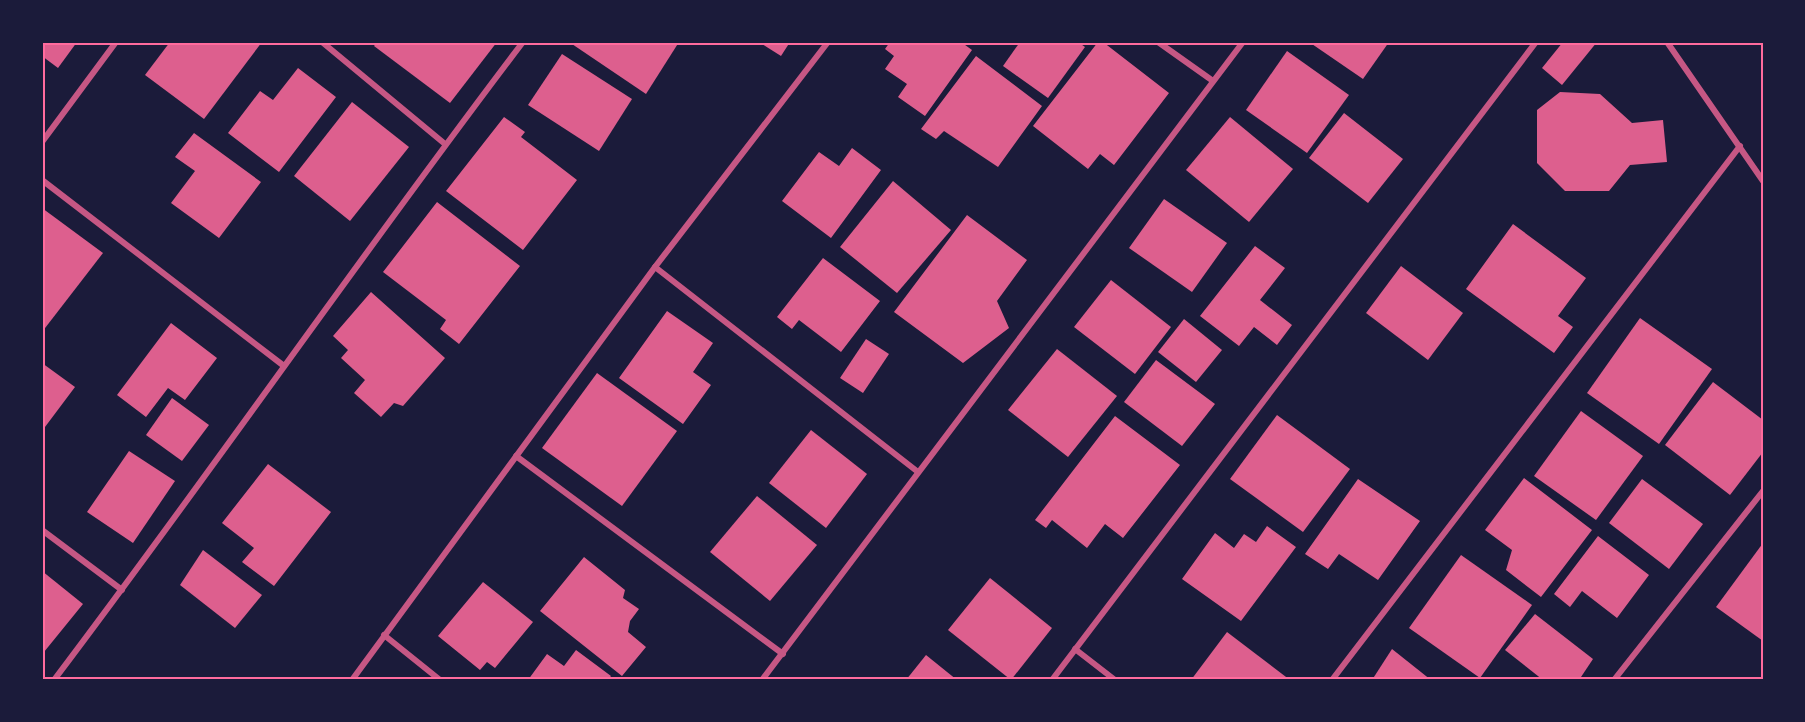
<svg xmlns="http://www.w3.org/2000/svg" width="1805" height="722" font-family="'Nunito Sans',sans-serif">
  <style>
    .building { fill: #dd5f8e }
    .lines { fill: none; stroke-linecap: round; stroke-linejoin: round }
    .minor { stroke: #c65784; stroke-width: 6 }
    .neatline { fill: none; stroke: #ff6b9d; stroke-width: 2 }
  </style>
  <rect width="100%" height="100%" fill="#1b1b3a"/>
  <g class="building">
    <polygon points="42,42 77,42 58,68 42,56"/>
    <polygon points="170,42 262,42 204,119 145,75"/>
    <polygon points="377,42 497,42 450,103 374,46"/>
    <polygon points="569,42 679,42 646,94"/>
    <polygon points="759,42 790,42 781,56"/>
    <polygon points="890,42 961,42 972,50 925,116 898,97 907,84 885,69 894,56 885,49"/>
    <polygon points="1020,42 1078,42 1085,47 1048,98 1003,66"/>
    <polygon points="1098,42 1103,42 1169,93 1114,165 1100,154 1088,169 1033,126"/>
    <polygon points="1309,42 1389,42 1363,79"/>
    <polygon points="1563,42 1597,42 1562,85 1542,68"/>
    <polygon points="1287,51 1349,95 1307,153 1246,110"/>
    <polygon points="562,54 632,99 599,151 528,105"/>
    <polygon points="976,56 1042,106 998,167 944,131 936,139 921,129"/>
    <polygon points="298,68 336,97 279,172 228,133 260,91 273,100"/>
    <polygon points="1560,92 1600,94 1632,123 1663,120 1667,162 1630,165 1609,191 1565,191 1537,163 1537,110"/>
    <polygon points="352,102 409,147 350,221 294,176"/>
    <polygon points="1344,113 1403,159 1368,203 1309,158"/>
    <polygon points="504,117 525,132 521,137 577,180 523,250 446,191"/>
    <polygon points="1230,117 1293,169 1249,222 1186,170"/>
    <polygon points="194,133 261,182 219,238 171,203 195,171 175,157"/>
    <polygon points="852,148 881,170 831,238 782,201 819,152 839,166"/>
    <polygon points="893,181 951,230 897,293 840,247"/>
    <polygon points="1164,199 1227,243 1192,292 1129,248"/>
    <polygon points="437,202 520,266 459,344 440,329 446,320 383,272"/>
    <polygon points="42,208 103,253 42,332"/>
    <polygon points="967,215 1027,260 997,301 1009,328 963,363 894,312"/>
    <polygon points="1513,224 1586,278 1558,316 1573,327 1554,353 1466,289"/>
    <polygon points="1255,246 1285,268 1260,300 1292,325 1277,345 1254,327 1239,346 1200,316"/>
    <polygon points="823,258 880,301 841,352 799,320 792,329 777,317"/>
    <polygon points="1401,266 1463,313 1428,360 1366,313"/>
    <polygon points="1111,280 1171,327 1135,374 1074,327"/>
    <polygon points="371,292 445,358 403,406 394,403 381,417 354,393 365,380 341,358 348,350 333,336"/>
    <polygon points="667,311 713,343 693,372 711,385 683,424 619,378"/>
    <polygon points="1640,318 1712,369 1659,444 1587,393"/>
    <polygon points="1184,319 1222,350 1196,382 1158,352"/>
    <polygon points="171,323 217,358 185,400 168,388 146,417 117,395"/>
    <polygon points="866,339 889,354 863,393 840,378"/>
    <polygon points="1057,349 1117,396 1068,457 1008,410"/>
    <polygon points="1156,360 1215,404 1182,446 1124,402"/>
    <polygon points="42,363 75,387 42,431"/>
    <polygon points="597,373 677,431 622,506 542,448"/>
    <polygon points="1713,382 1763,420 1763,452 1730,495 1665,445"/>
    <polygon points="172,398 209,425 182,461 146,435"/>
    <polygon points="1581,411 1643,456 1596,520 1534,476"/>
    <polygon points="1277,415 1350,469 1303,532 1230,479"/>
    <polygon points="1115,416 1180,465 1123,538 1105,524 1087,548 1052,520 1046,528 1035,520"/>
    <polygon points="811,430 867,474 826,528 769,483"/>
    <polygon points="129,451 175,481 133,543 87,512"/>
    <polygon points="268,464 331,512 274,586 242,562 254,548 222,523"/>
    <polygon points="1524,478 1592,530 1541,597 1506,570 1512,550 1485,530"/>
    <polygon points="1358,479 1420,521 1378,580 1339,554 1328,569 1305,554"/>
    <polygon points="1642,479 1703,524 1669,569 1609,523"/>
    <polygon points="757,496 817,545 770,601 710,552"/>
    <polygon points="1267,526 1296,547 1241,621 1182,579 1215,533 1234,548 1244,534 1256,542"/>
    <polygon points="1598,536 1649,575 1617,618 1582,591 1570,607 1554,594"/>
    <polygon points="1763,543 1763,641 1716,607"/>
    <polygon points="203,550 262,595 235,628 180,585"/>
    <polygon points="1461,555 1532,605 1480,678 1409,628"/>
    <polygon points="584,557 625,590 623,598 639,609 630,621 628,632 646,647 622,676 540,611"/>
    <polygon points="42,571 83,604 44,652 42,650"/>
    <polygon points="990,578 1052,628 1011,680 948,630"/>
    <polygon points="483,582 533,622 495,668 487,662 480,670 438,636"/>
    <polygon points="1535,614 1593,659 1579,680 1543,680 1505,650"/>
    <polygon points="1227,632 1290,680 1191,680"/>
    <polygon points="1392,649 1431,680 1372,680"/>
    <polygon points="576,650 611,676 608,680 528,680 547,654 564,666"/>
    <polygon points="926,655 957,680 906,680"/>
  </g>
  <g class="lines">
    <g class="minor">
      <polyline points="322,42 445,144"/>
      <polyline points="1158,42 1213,81"/>
      <polyline points="1667,42 1763,181"/>
      <polyline points="42,142 116,42"/>
      <polyline points="42,180 284,366"/>
      <polyline points="655,267 918,472"/>
      <polyline points="516,456 783,654"/>
      <polyline points="42,530 122,590"/>
      <polyline points="384,635 440,680"/>
      <polyline points="1075,649 1115,680"/>
      <path d="M54 680C213 470 363 252 523 42"/>
      <polyline points="352,680 655,267 828,42"/>
      <polyline points="762,680 1243,42"/>
      <polyline points="1052,680 1536,42"/>
      <polyline points="1332,680 1740,146"/>
      <polyline points="1614,680 1763,491"/>
    </g>
  </g>
  <rect width="1805" height="722" fill="none" stroke="#1b1b3a" stroke-width="87"/>
  <rect x="44" y="44" width="1718" height="634" class="neatline"/>
</svg>
